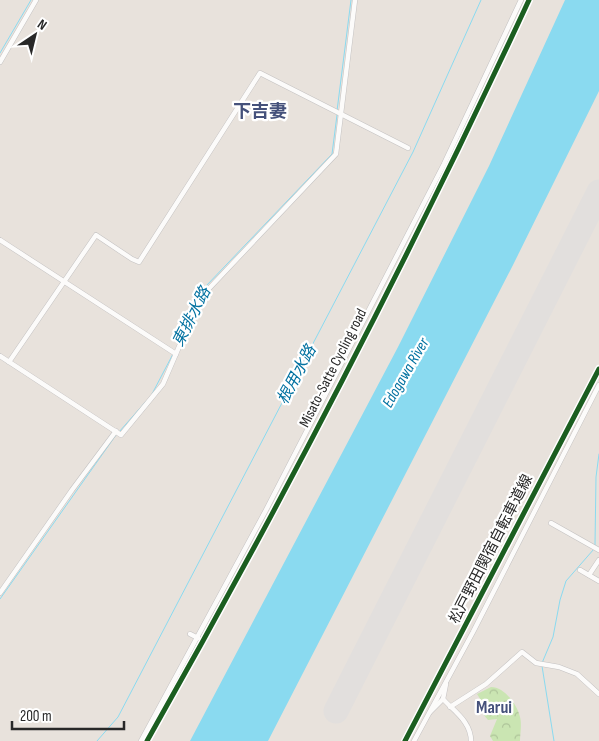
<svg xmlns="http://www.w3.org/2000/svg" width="599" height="741" font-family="'Sofia Sans Condensed','Noto Sans JP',sans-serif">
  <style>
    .forest { fill: url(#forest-crowns) }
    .water { fill: #8adaf0 }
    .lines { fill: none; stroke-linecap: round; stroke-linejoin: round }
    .stream { stroke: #8adaf0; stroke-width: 1 }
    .runway { stroke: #e2dfdd; stroke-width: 25 }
    .minor-casing { stroke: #c4c2c2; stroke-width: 5.5 }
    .minor { stroke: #fcfbfa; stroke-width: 4.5 }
    .cycleway-casing { stroke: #fff; stroke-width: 8 }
    .cycleway { stroke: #1b5e20; stroke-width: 5 }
    .labels { text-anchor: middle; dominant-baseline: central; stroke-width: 4.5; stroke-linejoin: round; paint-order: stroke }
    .street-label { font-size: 15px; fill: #282828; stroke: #fff }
    .water-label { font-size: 16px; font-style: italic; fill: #0372a1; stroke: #fff }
    .quarter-label { font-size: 18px; font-weight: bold; fill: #45517b; stroke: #fff }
  </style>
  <defs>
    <pattern id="forest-crowns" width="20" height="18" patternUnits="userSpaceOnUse" patternTransform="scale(1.25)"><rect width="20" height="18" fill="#cae5b2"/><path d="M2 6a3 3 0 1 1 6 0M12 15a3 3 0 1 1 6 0" fill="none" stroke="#aec499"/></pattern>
  </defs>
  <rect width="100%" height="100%" fill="#e8e2dc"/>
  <path class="forest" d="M491 687C504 687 517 704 520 717 522 724 520 734 520 741H493L490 736 497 719 488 720 482 713 484 705 477 694Z"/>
  <polygon class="water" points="565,0 599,0 599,91 513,265 268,741 190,741 398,347 489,166"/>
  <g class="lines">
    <g class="stream">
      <polyline points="0,53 31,0"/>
      <polyline points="337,111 351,0"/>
      <polyline points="191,314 198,296 206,286 332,154 337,115"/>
      <polyline points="152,394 173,354"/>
      <polyline points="119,432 148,399"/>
      <polyline points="595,545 596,477 599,454"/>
      <polyline points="0,599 116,435"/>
      <polyline points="542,663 553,637 560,600 566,581 594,549"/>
      <polyline points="542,666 554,741"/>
      <polyline points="97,741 118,717 413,152 481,0"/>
    </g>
    <polyline class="runway" points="336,711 599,192"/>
    <g class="minor-casing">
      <g id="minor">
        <polyline points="0,62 36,0"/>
        <polyline points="0,240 176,354"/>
        <polyline points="0,356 121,435 163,384 200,298 336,154 355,0"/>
        <polyline points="9,362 96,235 132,259 139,262 260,73 408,148"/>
        <polyline points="551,523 599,550"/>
        <polyline points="580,570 599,581"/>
        <polyline points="589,575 599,560"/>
        <polyline points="0,593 72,490 116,431"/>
        <polyline points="190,634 198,638"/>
        <path d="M446 684 443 699C455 712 471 722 471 741"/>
        <polyline points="450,707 486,684 522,652 536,663 559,667 577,674 599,694"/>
        <polyline points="430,712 443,699"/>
        <polyline points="141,741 266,510 444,164 521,0"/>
        <polyline points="414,741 473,632 599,385"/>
      </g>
    </g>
    <use href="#minor" class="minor"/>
    <g class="cycleway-casing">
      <g id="cycleway">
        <path d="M147 741C284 499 412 252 529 0"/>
        <polyline points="405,741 599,369"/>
      </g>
    </g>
    <use href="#cycleway" class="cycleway"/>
  </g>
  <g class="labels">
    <g class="street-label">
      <text transform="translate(333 368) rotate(-63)">Misato-Satte Cycling road</text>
      <text transform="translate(491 549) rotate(-63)">松戸野田関宿自転車道線</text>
    </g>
    <g class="water-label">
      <text transform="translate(192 317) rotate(-63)">東排水路</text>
      <text transform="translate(406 373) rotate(-60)">Edogawa River</text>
      <text transform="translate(297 375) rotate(-62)">根用水路</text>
    </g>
    <g class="quarter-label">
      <text x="260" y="111">下吉妻</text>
      <text x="494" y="707">Marui</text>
    </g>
  </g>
  <g transform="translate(35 35) rotate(35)" stroke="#ffffff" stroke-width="4" paint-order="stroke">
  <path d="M0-4L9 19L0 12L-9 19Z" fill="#282828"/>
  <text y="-8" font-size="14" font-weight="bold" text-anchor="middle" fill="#282828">N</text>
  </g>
  <path d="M12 721v8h112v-8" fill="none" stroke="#282828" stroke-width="2.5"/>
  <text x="20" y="721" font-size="15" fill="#282828" stroke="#ffffff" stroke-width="4" paint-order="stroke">200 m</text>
</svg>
